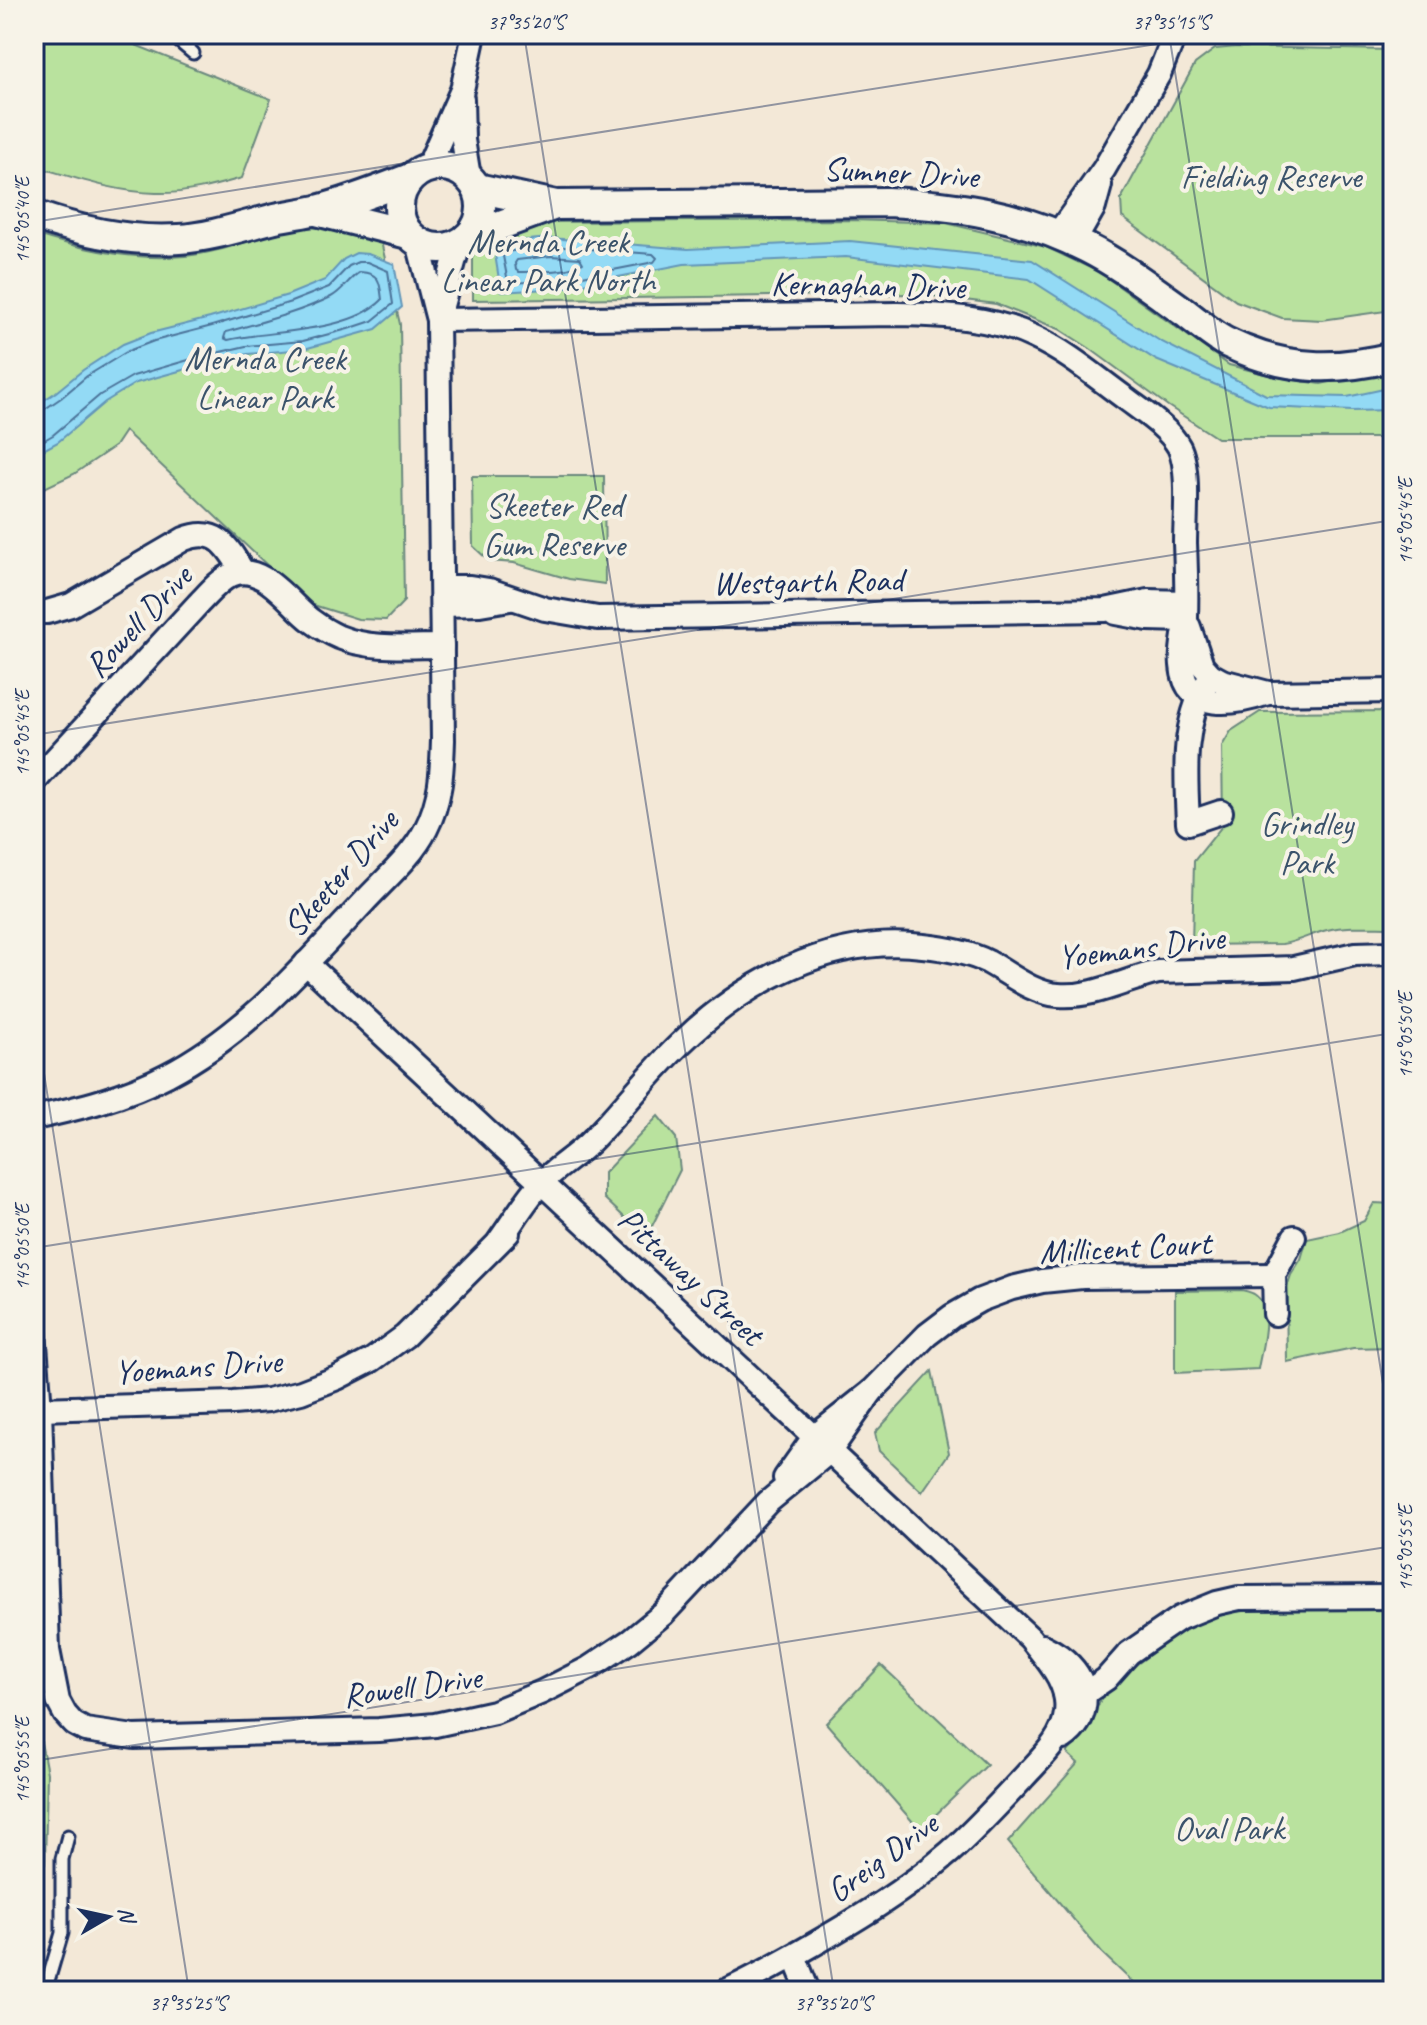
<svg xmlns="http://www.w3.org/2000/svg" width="1427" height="2025" font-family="Caveat,sans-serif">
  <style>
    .green { fill: #b9e29e; stroke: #6a887e; stroke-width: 2 }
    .water { fill: #93daf5; stroke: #6396b9; stroke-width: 2 }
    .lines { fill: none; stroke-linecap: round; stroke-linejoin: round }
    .shore { stroke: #4b739a; stroke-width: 2 }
    .service-casing { stroke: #1b2f5e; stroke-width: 17 }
    .minor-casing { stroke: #1b2f5e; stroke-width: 28 }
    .tertiary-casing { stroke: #1b2f5e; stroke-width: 34 }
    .service { stroke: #f7f3e8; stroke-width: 11 }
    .minor { stroke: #f7f3e8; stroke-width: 22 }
    .tertiary { stroke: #f7f3e8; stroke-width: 28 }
    .ticks { fill: none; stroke: #1b2f5e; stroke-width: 2; stroke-opacity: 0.45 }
    .labels { text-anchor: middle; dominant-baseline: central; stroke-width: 8; stroke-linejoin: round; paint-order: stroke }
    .street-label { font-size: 34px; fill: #1b2f5e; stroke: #f7f3e8 }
    .park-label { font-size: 34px; fill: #3b536b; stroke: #f7f3e8 }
    .neatline { fill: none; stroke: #1b2f5e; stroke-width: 3 }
    .ticks-label { font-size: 20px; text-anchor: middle; fill: #1b2f5e }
  </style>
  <rect width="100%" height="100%" fill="#f3e8d7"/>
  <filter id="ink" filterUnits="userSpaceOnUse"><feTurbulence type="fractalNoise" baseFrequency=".0125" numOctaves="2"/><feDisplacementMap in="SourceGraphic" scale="16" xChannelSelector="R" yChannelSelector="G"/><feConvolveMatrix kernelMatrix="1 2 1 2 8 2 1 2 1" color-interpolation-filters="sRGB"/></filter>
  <g filter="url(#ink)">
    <g class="green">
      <path d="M34 34H108L271 99 242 178C214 186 185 194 156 193 114 192 73 177 34 166Z"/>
      <polygon points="1237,47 1393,50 1393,310 1322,320 1282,318 1236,301 1122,217 1121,199 1195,64 1215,49"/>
      <polygon points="852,220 946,223 1046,247 1099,272 1229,365 1277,377 1321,384 1393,368 1393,438 1217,438 1168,406 1089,348 1059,329 996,304 917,294 473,300 473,255 476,249 545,222"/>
      <path d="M324 227 380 237 400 324 404 601 386 620 358 619 307 603 125 431 115 446 74 474 34 493V234C83 250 134 261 185 256 220 253 253 238 287 230 299 228 312 228 324 227Z"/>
      <polygon points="472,476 604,476 605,584 569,579 514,563 489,561 473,546"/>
      <path d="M1393 711V927C1371 927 1348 925 1327 930 1311 934 1298 942 1282 944L1192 945 1194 861 1223 825 1222 746 1231 731 1260 712Z"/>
      <polygon points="658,1116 676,1138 680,1170 646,1238 604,1198 604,1173"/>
      <polygon points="1374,1203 1393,1204 1393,1347 1353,1348 1287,1362 1286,1290 1291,1275 1301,1259 1307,1239 1340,1232 1364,1221"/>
      <path d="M1241 1290C1244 1290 1252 1293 1254 1294 1275 1307 1261 1349 1258 1369L1175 1373V1291Z"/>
      <polygon points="932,1371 949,1453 922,1492 879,1451 875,1433"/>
      <polygon points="1393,1607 1393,1991 1142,1991 1102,1953 1008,1842 1078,1763 1067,1753 1088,1728 1104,1692 1115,1680 1181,1632 1208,1619 1233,1612 1256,1610"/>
      <polygon points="881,1665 987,1765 920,1830 826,1723"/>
      <polygon points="34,1669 36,1716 47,1773 45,1864 34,1865"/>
    </g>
    <g class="water">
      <polygon points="550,238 688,249 850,241 1032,260 1160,341 1266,395 1347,397 1393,387 1393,410 1352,411 1269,407 1156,360 1029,279 846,257 684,264 563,288 501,292 494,248 507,242"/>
      <polygon points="356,253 368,254 394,264 402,307 376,329 351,336 304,349 248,354 201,365 136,383 105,402 58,442 34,455 34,407 56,392 83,370 123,344 151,333 210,318 288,295 325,280 344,259"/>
    </g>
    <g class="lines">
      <g class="shore">
        <polygon points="551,246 653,254 657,258 654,262 562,280 511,283 508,282 503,256 505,252"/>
        <path d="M551 256 580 258 583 263C567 273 539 271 519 272L516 270 515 263 517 260Z"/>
        <path d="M360 272C380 273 380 282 382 300 349 333 272 330 228 340L224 338 226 332C261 322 298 313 331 297 343 291 349 278 360 272Z"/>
        <polyline points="34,413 42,411 61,398 87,376 128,351 154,341 212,326 291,302 329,287 349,266 358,262 367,262 388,271 393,304 372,321 348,329 303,341 246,346 199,357 133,376 100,395 53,435 34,446"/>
      </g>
      <g class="service-casing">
        <g id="service">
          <polyline points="176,34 181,43 193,53"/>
          <polyline points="45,1991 62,1933 62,1859 68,1836"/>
        </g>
      </g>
      <g class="minor-casing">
        <g id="minor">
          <polyline points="462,99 463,140 469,177"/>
          <polyline points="428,167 462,90 474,34"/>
          <polyline points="1057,235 1104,169 1159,74 1175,34"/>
          <polyline points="1074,242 1094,207 1100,185"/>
          <path d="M438 320 897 314C944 315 992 317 1034 337 1067 352 1096 377 1125 398 1142 411 1169 428 1179 447 1190 468 1185 519 1185 543 1186 568 1187 592 1186 616 1186 633 1180 648 1182 665 1185 714 1236 704 1268 693"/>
          <polyline points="438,320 459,244"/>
          <polyline points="442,587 470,587 489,590 545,609 598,618 1105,610 1148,601 1186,602"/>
          <polyline points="442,605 480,604 510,599"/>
          <path d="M34 612H47L71 605 184 539C217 526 228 547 243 572"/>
          <polyline points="1116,613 1148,619 1186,620"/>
          <polyline points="1189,627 1202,665 1211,675 1222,681 1268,693 1393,691"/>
          <path d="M1206 684C1181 727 1186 776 1188 823L1221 812"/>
          <path d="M34 782 198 604C208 594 218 581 231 575 262 561 290 605 312 621 320 627 330 633 339 637 371 650 408 646 442 646"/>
          <path d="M306 963 1030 1638C1047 1660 1070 1683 1066 1713 1063 1740 1040 1759 1023 1778 999 1804 976 1829 950 1852 905 1891 853 1922 802 1951 777 1965 752 1979 726 1991"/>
          <path d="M34 1118C80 1108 125 1097 167 1075 245 1035 304 966 363 903 384 880 412 857 426 829 441 800 442 771 443 740L438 320 418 242"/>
          <path d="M499 1241C513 1222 526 1199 542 1182 558 1166 578 1155 593 1139 623 1108 649 1074 679 1045 744 981 830 935 923 946 943 948 970 953 988 962 1010 974 1032 993 1058 995 1093 998 1124 980 1158 972L1294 968 1355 954 1393 953"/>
          <polyline points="1275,1314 1274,1275 1294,1237"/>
          <polyline points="34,1331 40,1409 48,1650 58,1701 65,1714 74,1724 85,1730 134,1737 379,1730 435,1725 494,1712 542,1692 589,1668 630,1641 663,1614 768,1502 830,1451 872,1391"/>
          <polyline points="40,1409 233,1403 268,1400 301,1392 337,1378 372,1360 405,1336 508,1233"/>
          <polyline points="785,1478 814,1437 872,1391 927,1335 952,1316 980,1300 1012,1288 1042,1281 1082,1277 1274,1275"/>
          <path d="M1043 1646C1053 1651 1063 1657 1070 1665 1092 1688 1089 1720 1063 1738"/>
          <polyline points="1065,1693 1084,1694 1106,1679 1129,1653 1180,1618 1217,1603 1239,1598 1393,1597"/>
          <polyline points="794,1956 808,1991"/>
        </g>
      </g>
      <g class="tertiary-casing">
        <g id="tertiary">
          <circle cx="440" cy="207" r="41"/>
          <path d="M477 188 556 205 887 202C958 205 1022 215 1087 248 1121 265 1152 289 1183 311 1196 321 1209 332 1222 340 1229 344 1237 347 1244 350 1296 371 1339 370 1393 357"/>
          <polyline points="316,211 408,234"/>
          <path d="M34 215C79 231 130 242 179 239 211 237 243 226 275 218 289 215 303 213 317 210 349 202 379 190 410 178"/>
          <polyline points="468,237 555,205"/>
        </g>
      </g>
      <use href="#service" class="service"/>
      <use href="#minor" class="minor"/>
      <use href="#tertiary" class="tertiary"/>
    </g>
  </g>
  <path class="ticks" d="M524 34 834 1991M1169 34 1393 1447M34 222 1220 34M34 735 1393 520M34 1010 189 1991M34 1248 1393 1033M34 1761 1393 1546"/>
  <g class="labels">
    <g class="street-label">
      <text transform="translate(901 172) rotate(3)">Sumner Drive</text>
      <text transform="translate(868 285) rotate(1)">Kernaghan Drive</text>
      <text transform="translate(808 581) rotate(-1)">Westgarth Road</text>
      <text transform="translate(138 621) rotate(-47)">Rowell Drive</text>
      <text transform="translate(340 873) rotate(-49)">Skeeter Drive</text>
      <text transform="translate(1141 947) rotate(-7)">Yoemans Drive</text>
      <text transform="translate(1125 1247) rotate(-3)">Millicent Court</text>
      <text transform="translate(691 1276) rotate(43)">Pittaway Street</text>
      <text transform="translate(198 1366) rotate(-4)">Yoemans Drive</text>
      <text transform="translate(412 1686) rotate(-8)">Rowell Drive</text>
      <text transform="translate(882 1857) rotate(-36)">Greig Drive</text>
    </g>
    <g class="park-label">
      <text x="1271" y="176">Fielding Reserve</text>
      <text x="548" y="241">Mernda Creek<tspan x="548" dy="39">Linear Park North</tspan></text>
      <text x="265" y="358">Mernda Creek<tspan x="265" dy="39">Linear Park</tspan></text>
      <text x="554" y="505">Skeeter Red<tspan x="554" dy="39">Gum Reserve</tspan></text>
      <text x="1307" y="823">Grindley<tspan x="1307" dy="39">Park</tspan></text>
      <text x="1229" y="1828">Oval Park</text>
    </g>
  </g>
  <rect width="1427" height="2025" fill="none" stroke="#f7f3e8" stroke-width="88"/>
  <g transform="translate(108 1917) rotate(81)" stroke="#f7f3e8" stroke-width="6" paint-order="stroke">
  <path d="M0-6L14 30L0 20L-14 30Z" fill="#1b2f5e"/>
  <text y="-12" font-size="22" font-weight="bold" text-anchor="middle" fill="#1b2f5e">N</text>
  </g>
  <rect x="44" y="44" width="1339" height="1937" class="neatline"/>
  <g class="ticks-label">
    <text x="526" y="29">37°35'20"S</text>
    <text x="1171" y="29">37°35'15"S</text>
    <text transform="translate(22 220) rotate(-90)" y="7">145°05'40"E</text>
    <text transform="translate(1405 521) rotate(-90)" y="7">145°05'45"E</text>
    <text transform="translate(22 733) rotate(-90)" y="7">145°05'45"E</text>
    <text transform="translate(1405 1035) rotate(-90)" y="7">145°05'50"E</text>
    <text transform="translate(22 1247) rotate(-90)" y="7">145°05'50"E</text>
    <text transform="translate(1405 1548) rotate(-90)" y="7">145°05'55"E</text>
    <text transform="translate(22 1760) rotate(-90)" y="7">145°05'55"E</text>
    <text x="188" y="2010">37°35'25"S</text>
    <text x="833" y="2010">37°35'20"S</text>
  </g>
</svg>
